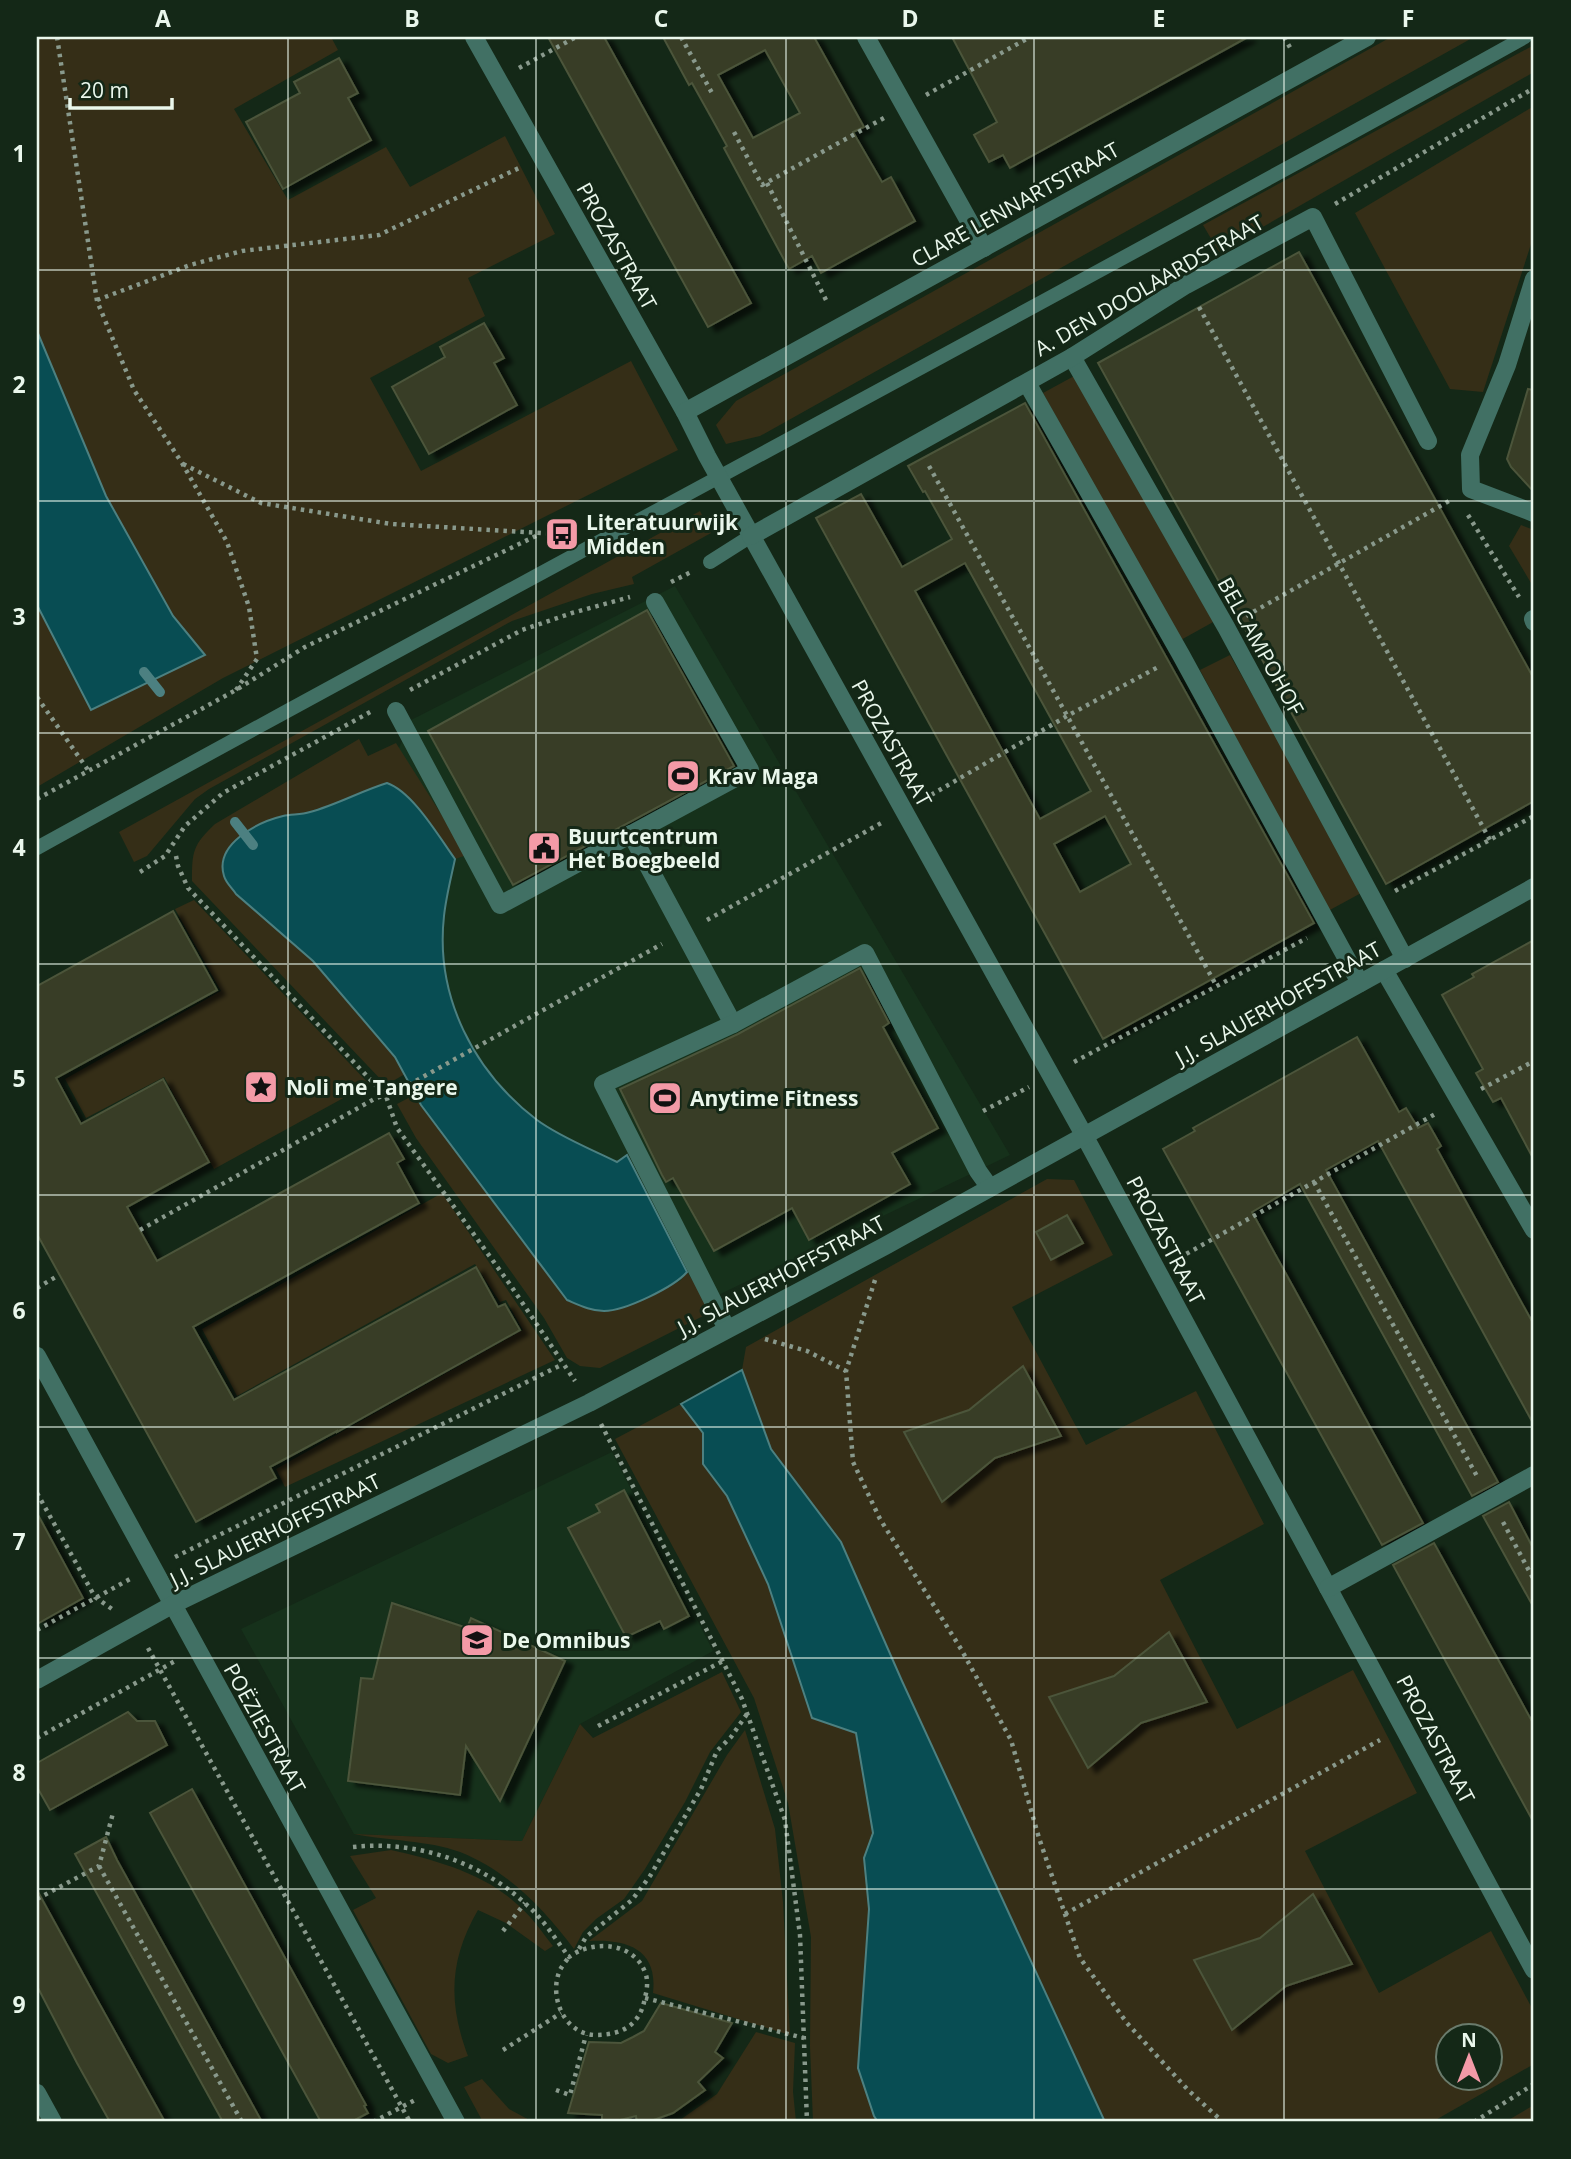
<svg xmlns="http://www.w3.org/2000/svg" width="1571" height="2159" font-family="'Open Sans',sans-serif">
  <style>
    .built { fill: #16311b }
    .green { fill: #352e17; fill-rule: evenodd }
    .water { fill: #084d53; stroke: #4c8081; stroke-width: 2 }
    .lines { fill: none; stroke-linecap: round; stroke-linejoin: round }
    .stream { stroke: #4c8081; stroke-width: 10 }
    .building { fill: #373e25; stroke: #4c543a; stroke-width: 2; fill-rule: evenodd; filter: url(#shadow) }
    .path { stroke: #89998c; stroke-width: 4.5; stroke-dasharray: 3.5 5; stroke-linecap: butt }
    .lane { stroke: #417064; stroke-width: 14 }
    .street { stroke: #417064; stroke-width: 18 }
    .grid { fill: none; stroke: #eaf7ec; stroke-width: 2; stroke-opacity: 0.55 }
    .labels { text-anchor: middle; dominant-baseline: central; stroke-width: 6; stroke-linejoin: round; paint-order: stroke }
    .street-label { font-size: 21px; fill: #eaf7ec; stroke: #142817 }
    .poi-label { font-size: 21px; font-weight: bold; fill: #eaf7ec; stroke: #142817; text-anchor: start }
    .neatline { fill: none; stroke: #eaf7ec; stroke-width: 2.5 }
    .grid-label { font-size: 23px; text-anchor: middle; font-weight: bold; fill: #eaf7ec }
  </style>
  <defs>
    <filter id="shadow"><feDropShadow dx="8" dy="4.5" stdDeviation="2" flood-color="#0009"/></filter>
  </defs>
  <rect width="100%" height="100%" fill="#142817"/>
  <g class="built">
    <polygon points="675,586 1010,1155 662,1322 441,1078 358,843 411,720"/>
    <polygon points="612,1452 713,1651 580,1724 522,1841 354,1834 241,1629"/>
  </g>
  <g class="green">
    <polygon points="37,37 331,37 338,50 234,109 288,200 386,147 410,187 505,136 555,234 468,278 485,316 370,378 421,471 631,361 678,450 223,678 37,787 37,591 204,655 173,616 106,496 37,331"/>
    <polygon points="1391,37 1474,37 760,436 726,444 716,425 736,401"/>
    <polygon points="1534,45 1534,72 1219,252 1203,225"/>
    <polygon points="1534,106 1534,235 1483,392 1450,389 1355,213"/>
    <polygon points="1076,375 1215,621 1179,641 1043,393"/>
    <polygon points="700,511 711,533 632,577 634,584 592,594 512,621 209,789 195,799 147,856 134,862 119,832"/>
    <polygon points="1521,525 1534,530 1534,588 1509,546"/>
    <polygon points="1230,655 1363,892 1328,911 1200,670"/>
    <path d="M359 739 368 756 396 743 467 855 455 859 425 818 387 784 309 813 283 816 239 837 224 856 223 867 227 883 236 894 313 961 396 1057 405 1074 386 1085 192 881C192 851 193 845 215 824Z"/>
    <polygon points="194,900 369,1084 214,1169 164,1077 86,1118 65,1079 221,991 175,909"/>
    <polygon points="416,1094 421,1105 567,1300 638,1301 680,1281 687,1272 713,1311 600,1368 580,1366 567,1358 544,1318 416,1138 397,1104"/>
    <path d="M1047 1179 1074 1180 1113 1255 1012 1307 1086 1445 1196 1391 1264 1524 1160 1580 1237 1729 1353 1670 1417 1793 1305 1851 1379 1993 1491 1931 1534 2012V2064L1432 2122H1105L902 1681 841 1542 771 1449 742 1370 746 1347ZM1448 2036H1490V2078H1448Z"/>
    <polygon points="442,1193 555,1360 285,1487 276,1469 523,1330 506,1300 500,1302 475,1264 237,1396 202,1329"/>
    <polygon points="681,1404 703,1433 703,1464 727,1496 768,1584 812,1717 856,1732 873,1833 864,1858 869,1909 865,1984 874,2116 878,2122 813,2122 810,2046 811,1937 788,1803 754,1698 615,1439"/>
    <path d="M722 1672 741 1712 710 1752 685 1802 645 1869 624 1899 596 1919 583 1932 574 1949C544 1909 508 1871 460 1852 427 1840 388 1841 354 1834L522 1841 580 1724 593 1738Z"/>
    <path d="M745 1730 775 1829 783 1902 790 2035 653 1993C658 1949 627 1939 589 1941L642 1901 727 1755Z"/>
    <path d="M391 1850C435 1860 484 1873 518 1905 532 1917 542 1932 553 1946L545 1951 506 1923 478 1910C449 1960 448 2003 468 2056L448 2063 431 2054 353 1910 376 1898 350 1856Z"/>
    <polygon points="756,2032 795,2043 793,2092 796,2122 677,2122 717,2094"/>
    <polygon points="482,2079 509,2109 533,2122 483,2122 464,2087"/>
    <polygon points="1534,2105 1534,2122 1505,2122"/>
  </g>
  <g class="water">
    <polygon points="37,331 106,496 173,616 205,655 91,710 37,605"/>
    <path d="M387 783C413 792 439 837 455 859 451 878 446 897 444 916 435 997 474 1072 537 1120 560 1137 591 1149 617 1162L627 1155 687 1272C674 1287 625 1311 604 1311 591 1311 579 1305 567 1300L421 1105 395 1057 313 961 236 894C232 888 226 883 224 876 214 844 258 822 283 816 292 814 301 815 310 812 336 805 361 791 387 783Z"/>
    <polygon points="742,1370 771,1449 841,1542 902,1681 1105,2122 878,2122 874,2116 858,2068 869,1909 864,1858 873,1833 856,1733 812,1718 768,1584 727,1496 703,1464 703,1433 681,1404"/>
  </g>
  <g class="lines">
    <g class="stream">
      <polyline points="144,672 160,692"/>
      <polyline points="235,822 253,845"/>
    </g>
  </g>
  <g class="building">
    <polygon points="548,37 604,37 751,303 708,327"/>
    <path d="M663 37H814L864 127 853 132 882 182 891 177 915 221 821 273 812 256 789 269 724 148 727 146 711 117 692 83 689 85ZM765 50 800 113 753 138 718 75Z"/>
    <polygon points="952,37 1248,37 1010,168 1003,155 989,162 974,135 997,122"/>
    <polygon points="339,58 358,93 348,98 371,140 283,189 246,122 300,93 294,82"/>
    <polygon points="1299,252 1534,679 1534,801 1386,884 1098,363"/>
    <polygon points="484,323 504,358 494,363 517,405 429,454 392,387 445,357 440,347"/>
    <polygon points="1528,389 1534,390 1534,492 1511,467 1507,459"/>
    <path d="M1025 403 1314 923 1103 1039 816 518 861 494 902 567 952 539 925 491 923 492 908 466ZM965 563 1091 791 1040 819 915 591ZM1105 816 1131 864 1080 892 1054 844Z"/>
    <polygon points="647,610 734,766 513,885 428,731"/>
    <polygon points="173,911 217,990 56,1078 81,1124 163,1079 209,1162 127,1207 157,1261 389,1133 404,1159 397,1163 419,1203 193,1327 234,1400 476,1267 498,1307 505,1304 520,1330 337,1432 337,1431 270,1467 276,1478 196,1522 37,1234 37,986"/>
    <polygon points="1534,940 1534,1160 1501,1098 1493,1102 1476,1073 1483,1069 1442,995 1474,977 1472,974"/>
    <polygon points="860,968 889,1023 883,1027 938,1128 892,1153 910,1184 809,1240 792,1208 714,1251 673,1178 666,1182 662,1175 620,1089 738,1034"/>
    <polygon points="1357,1037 1399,1112 1406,1108 1418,1128 1428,1123 1441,1146 1437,1149 1534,1325 1534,1425 1378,1141 1326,1170 1498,1482 1472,1496 1300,1184 1252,1212 1423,1523 1382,1545 1163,1149 1195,1131 1193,1128"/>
    <polygon points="1067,1215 1083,1243 1051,1260 1036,1232"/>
    <polygon points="1023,1366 1061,1436 995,1458 942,1502 904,1432 969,1410"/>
    <polygon points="624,1490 689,1616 664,1629 660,1621 626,1637 568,1528 600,1512 596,1505"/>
    <polygon points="1509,1502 1534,1550 1534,1608 1483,1516"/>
    <polygon points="37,1513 83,1598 37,1624"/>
    <polygon points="1434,1543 1534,1725 1534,1823 1393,1565"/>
    <polygon points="392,1603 467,1628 471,1618 565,1661 500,1801 466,1746 460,1795 348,1781 361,1678 373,1679"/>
    <polygon points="1169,1632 1207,1702 1141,1723 1088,1768 1049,1697 1114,1676"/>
    <polygon points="128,1712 137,1721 155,1721 167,1745 50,1810 37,1787 37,1763"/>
    <polygon points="192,1789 366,2105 364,2106 368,2113 351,2122 321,2122 150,1813"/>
    <polygon points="106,1837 117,1860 262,2122 223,2122 75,1854"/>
    <polygon points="37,1890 94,1994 165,2122 110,2122 77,2063 37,1986"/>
    <polygon points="1313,1894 1352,1964 1286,1986 1232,2030 1194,1960 1260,1938"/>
    <polygon points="661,2003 732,2023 715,2052 723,2058 698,2082 705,2090 673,2113 648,2122 637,2122 636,2116 612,2122 602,2122 602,2115 568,2113 589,2042 621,2043 633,2037 644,2031"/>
  </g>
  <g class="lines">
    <g class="path">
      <polyline points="57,37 97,301 134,390 182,463 227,542 249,607 257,659 236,690"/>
      <polyline points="681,37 712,93"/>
      <polyline points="1284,37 1292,51"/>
      <polyline points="519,68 576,37"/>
      <polyline points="926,95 1030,37"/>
      <polyline points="734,132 762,185 884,118"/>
      <polyline points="767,183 828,304"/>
      <polyline points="1335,204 1534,88"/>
      <polyline points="97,300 190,265 242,251 379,235 519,168"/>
      <polyline points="1199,307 1490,840"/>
      <polyline points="183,464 261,503 391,524 559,534"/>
      <polyline points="929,466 1216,985"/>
      <polyline points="1468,515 1519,597"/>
      <polyline points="671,582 691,572"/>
      <polyline points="1246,616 1449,501"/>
      <polyline points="410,690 522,630 572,613 630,597"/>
      <polyline points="37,697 88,770"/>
      <polyline points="37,799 236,690 305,647 540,534"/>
      <polyline points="924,799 1067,716 1160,666"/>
      <polyline points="176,856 178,866 188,888 386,1096 397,1128 509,1283 575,1381"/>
      <polyline points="140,872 165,856 185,826 223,793 372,711"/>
      <polyline points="1395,891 1534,816"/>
      <polyline points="707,920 883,822"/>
      <polyline points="1074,1062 1307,938"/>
      <polyline points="1481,1089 1534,1061"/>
      <polyline points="983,1111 1029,1087"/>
      <polyline points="1314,1182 1478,1478"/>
      <polyline points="140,1230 376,1098 394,1093 662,944"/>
      <polyline points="1179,1258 1437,1113"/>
      <polyline points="875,1280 846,1371 853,1462 880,1519 961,1649 1011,1740 1039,1838 1080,1958 1127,2023 1188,2090 1223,2122"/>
      <polyline points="37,1288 59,1275"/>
      <polyline points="765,1339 807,1351 846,1371"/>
      <polyline points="601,1424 742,1699 785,1820 800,1935 807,2122"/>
      <polyline points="37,1493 95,1597 112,1609"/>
      <polyline points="1503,1522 1534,1580"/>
      <polyline points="175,1557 563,1364"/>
      <polyline points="37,1630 130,1579"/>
      <polyline points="148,1648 410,2122"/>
      <polyline points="598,1726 723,1661"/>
      <polyline points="37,1738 177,1660"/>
      <path d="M353 1847C416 1840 482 1862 528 1906 544 1920 556 1940 569 1957 593 1939 636 1942 646 1975 648 1981 647 1991 645 1997 641 2024 623 2035 596 2035 565 2035 548 1997 560 1970 562 1966 566 1961 569 1957"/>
      <polyline points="99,1866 242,2122"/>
      <polyline points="37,1899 99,1866 113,1813"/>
      <polyline points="1065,1914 1380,1740"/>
      <polyline points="503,1931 525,1903"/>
      <polyline points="579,1949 586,1937 632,1900 650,1876 701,1789 717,1751 731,1737 747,1714"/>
      <polyline points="645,1998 804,2038"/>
      <polyline points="503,2050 561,2013"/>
      <polyline points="556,2090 570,2095 586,2035"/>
      <polyline points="373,2122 415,2100"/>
      <polyline points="1474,2122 1534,2084"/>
    </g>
    <g class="lane">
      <polyline points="710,562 751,536"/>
      <path d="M37 848C532 575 1031 312 1525 37"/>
    </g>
    <g class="street">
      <polyline points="474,37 685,412 707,456 1084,1135 1534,1970"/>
      <polyline points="866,37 984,248"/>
      <polyline points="1534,279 1507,365 1470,455 1471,489 1534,513"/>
      <polyline points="1072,357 1226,627 1405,959"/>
      <polyline points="1027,383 1181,655 1360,983"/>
      <polyline points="685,412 1367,37"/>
      <polyline points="751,536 1072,357 1186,285 1313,217 1428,441"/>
      <polyline points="1533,619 1534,622"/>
      <polyline points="396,711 500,905 750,770 655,602"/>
      <polyline points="631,834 733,1024"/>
      <polyline points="1384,970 1534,1230"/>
      <polyline points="727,1329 603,1084 733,1024 865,953 978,1171 990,1188"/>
      <polyline points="37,1356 456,2122"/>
      <polyline points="1328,1588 1534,1475"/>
      <polyline points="37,1680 172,1605 589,1403 885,1246 1534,887"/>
      <polyline points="37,2093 53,2122"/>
    </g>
  </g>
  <path class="grid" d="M288 37V2122M536 37V2122M786 37V2122M1034 37V2122M1284 37V2122M37 270H1534M37 501H1534M37 733H1534M37 964H1534M37 1195H1534M37 1427H1534M37 1658H1534M37 1889H1534"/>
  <defs>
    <g id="bus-square" transform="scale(1.75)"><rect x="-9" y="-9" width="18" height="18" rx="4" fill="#f39aa7" stroke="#142817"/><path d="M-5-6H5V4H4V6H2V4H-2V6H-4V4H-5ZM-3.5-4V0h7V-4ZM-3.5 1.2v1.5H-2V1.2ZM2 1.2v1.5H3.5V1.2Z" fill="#111"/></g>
    <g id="stadium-square" transform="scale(1.75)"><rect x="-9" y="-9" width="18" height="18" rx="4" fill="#f39aa7" stroke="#142817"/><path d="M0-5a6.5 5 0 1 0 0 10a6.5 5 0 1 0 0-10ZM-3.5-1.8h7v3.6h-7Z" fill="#111"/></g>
    <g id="civic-square" transform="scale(1.75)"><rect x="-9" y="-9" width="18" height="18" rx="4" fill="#f39aa7" stroke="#142817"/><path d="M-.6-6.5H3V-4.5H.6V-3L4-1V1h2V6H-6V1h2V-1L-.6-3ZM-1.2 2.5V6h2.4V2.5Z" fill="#111"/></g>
    <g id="sight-square" transform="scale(1.75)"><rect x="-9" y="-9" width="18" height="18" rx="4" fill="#f39aa7" stroke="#142817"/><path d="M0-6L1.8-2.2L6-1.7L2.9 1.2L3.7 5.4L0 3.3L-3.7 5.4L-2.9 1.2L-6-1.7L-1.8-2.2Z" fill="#111"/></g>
    <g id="school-square" transform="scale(1.75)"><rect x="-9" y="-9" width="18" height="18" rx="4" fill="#f39aa7" stroke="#142817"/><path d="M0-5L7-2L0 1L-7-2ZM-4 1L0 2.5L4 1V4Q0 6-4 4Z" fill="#111"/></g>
  </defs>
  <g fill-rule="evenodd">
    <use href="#bus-square" x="562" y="534"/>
    <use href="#stadium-square" x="683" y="776"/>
    <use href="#civic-square" x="544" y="848"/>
    <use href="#sight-square" x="261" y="1087"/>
    <use href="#stadium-square" x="665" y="1098"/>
    <use href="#school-square" x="477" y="1640"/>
  </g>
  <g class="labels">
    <g class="street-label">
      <text transform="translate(1015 204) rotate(-29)">CLARE LENNARTSTRAAT</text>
      <text transform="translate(617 246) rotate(61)">PROZASTRAAT</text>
      <text transform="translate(1149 285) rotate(-30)">A. DEN DOOLAARDSTRAAT</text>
      <text transform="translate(1261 646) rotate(61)">BELCAMPOHOF</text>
      <text transform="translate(892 743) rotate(61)">PROZASTRAAT</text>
      <text transform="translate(1278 1003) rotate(-29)">J.J. SLAUERHOFFSTRAAT</text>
      <text transform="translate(1166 1240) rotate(62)">PROZASTRAAT</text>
      <text transform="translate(781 1275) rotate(-28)">J.J. SLAUERHOFFSTRAAT</text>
      <text transform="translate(275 1530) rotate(-26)">J.J. SLAUERHOFFSTRAAT</text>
      <text transform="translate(265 1728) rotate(61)">POËZIESTRAAT</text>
      <text transform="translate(1436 1739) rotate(62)">PROZASTRAAT</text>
    </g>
    <g class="poi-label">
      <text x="586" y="522">Literatuurwijk<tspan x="586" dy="24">Midden</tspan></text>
      <text x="708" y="776">Krav Maga</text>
      <text x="568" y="836">Buurtcentrum<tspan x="568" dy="24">Het Boegbeeld</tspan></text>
      <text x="286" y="1087">Noli me Tangere</text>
      <text x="690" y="1098">Anytime Fitness</text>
      <text x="502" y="1640">De Omnibus</text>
    </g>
  </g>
  <rect width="1571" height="2159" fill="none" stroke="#142817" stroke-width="77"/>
  <g transform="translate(1469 2057)"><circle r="33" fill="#142817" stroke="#6a7b6c" stroke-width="2"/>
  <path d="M0-5L12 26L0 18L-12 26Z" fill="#f39aa7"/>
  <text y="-10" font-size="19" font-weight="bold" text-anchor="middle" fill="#eaf7ec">N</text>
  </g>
  <path d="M70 98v10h102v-10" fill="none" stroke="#eaf7ec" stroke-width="3.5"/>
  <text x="80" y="98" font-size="21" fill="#eaf7ec" stroke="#142817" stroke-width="5" paint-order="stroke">20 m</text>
  <rect x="38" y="38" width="1494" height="2082" class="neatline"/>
  <g class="grid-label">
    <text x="163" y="27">A</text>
    <text x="412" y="27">B</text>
    <text x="661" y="27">C</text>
    <text x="910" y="27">D</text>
    <text x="1159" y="27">E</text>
    <text x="1408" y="27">F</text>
    <text x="19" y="162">1</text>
    <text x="19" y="393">2</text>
    <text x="19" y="625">3</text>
    <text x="19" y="856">4</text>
    <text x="19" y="1087">5</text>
    <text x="19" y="1319">6</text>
    <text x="19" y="1550">7</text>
    <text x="19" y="1781">8</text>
    <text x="19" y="2013">9</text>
  </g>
</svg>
